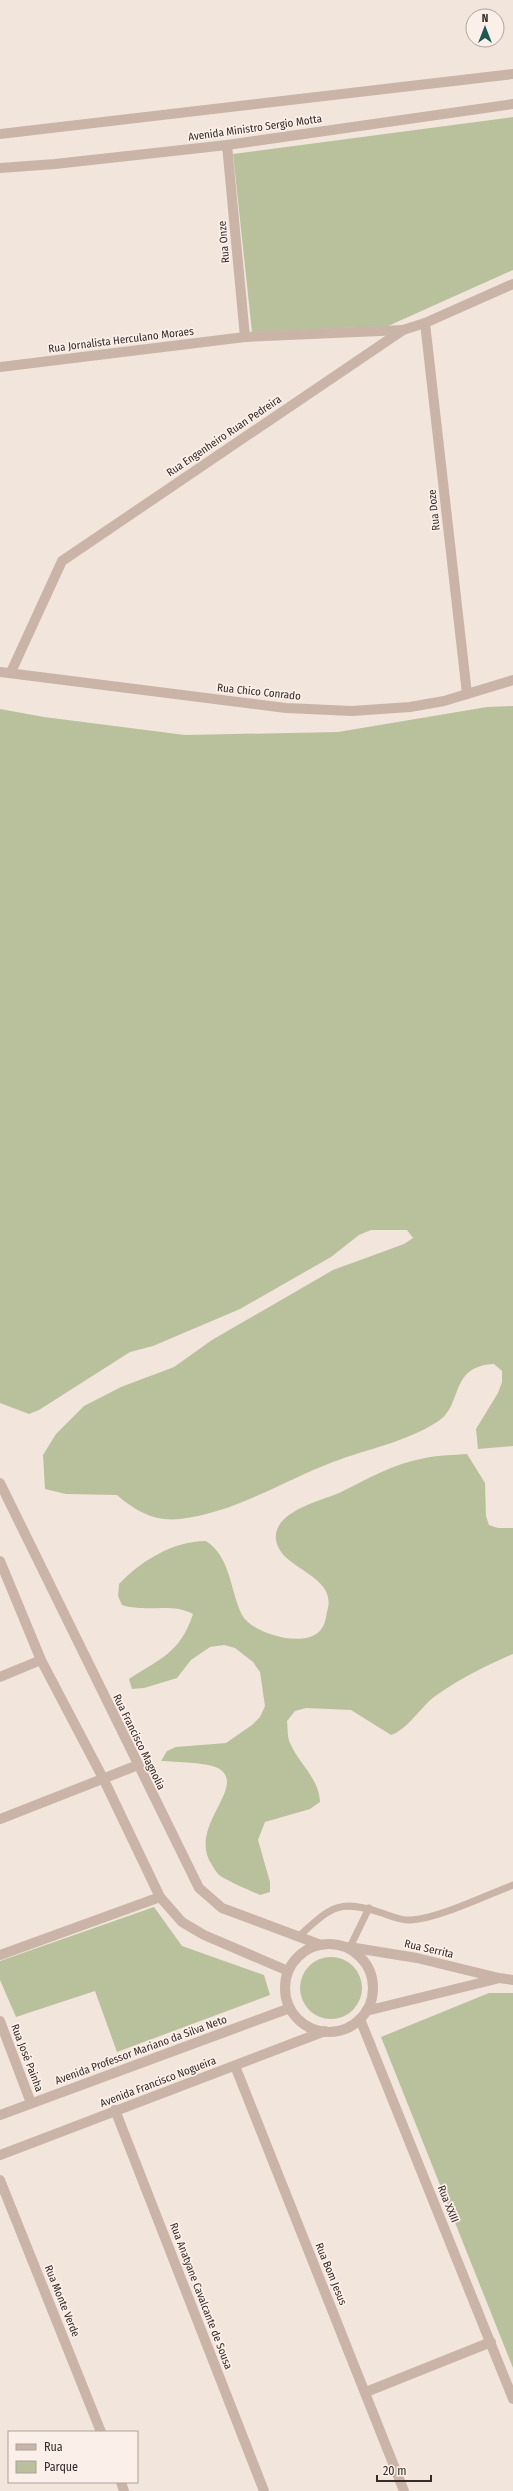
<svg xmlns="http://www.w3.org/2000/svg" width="513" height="2491" font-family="'Fira Sans Condensed',sans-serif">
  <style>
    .green { fill: #b9c19c }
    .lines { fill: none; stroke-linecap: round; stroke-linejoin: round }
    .service { stroke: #cab4a8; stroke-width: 7 }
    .minor { stroke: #cab4a8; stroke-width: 10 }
    .tertiary { stroke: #cab4a8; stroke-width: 10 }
    .labels { text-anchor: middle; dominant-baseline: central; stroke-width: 3.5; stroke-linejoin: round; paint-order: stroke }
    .street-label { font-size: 11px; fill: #372b28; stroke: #faf0e9 }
  </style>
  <rect width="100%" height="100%" fill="#f2e5dc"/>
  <g class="green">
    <polygon points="513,117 513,270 388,326 252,332 233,154"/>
    <path d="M513 706V1446L478 1449 476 1429 498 1393 502 1382V1371L494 1364C448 1366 464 1406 437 1422 406 1442 367 1449 333 1462 283 1481 234 1513 180 1519 155 1522 135 1511 117 1495L66 1494 45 1489 43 1455 56 1434 84 1406 121 1387 174 1367 212 1340 333 1270 404 1244 413 1238 407 1230H371L359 1235 331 1257 240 1309 153 1346 130 1352 39 1410 29 1414 0 1403V709L44 717 185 735 338 732 487 707Z"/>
    <path d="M467 1454 485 1483 486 1516 489 1525 498 1528H513V1654C485 1666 459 1679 434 1697 419 1709 408 1729 391 1735L351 1710 306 1708 295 1711 287 1721C288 1728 287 1737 290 1743 299 1764 319 1778 320 1802L310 1809 265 1822 258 1840 270 1882V1892L260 1895C247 1889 231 1883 219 1875 216 1872 214 1868 212 1865 187 1828 245 1789 221 1770 211 1762 175 1762 161 1761L167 1751 176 1747 226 1743 252 1725 260 1717 265 1706 260 1672 253 1662 235 1648 224 1645 210 1647 191 1660 177 1678 144 1688 132 1689 129 1679C161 1658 180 1653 193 1614 172 1602 146 1613 122 1605L118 1596 119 1584C141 1561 173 1541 206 1541 231 1557 230 1591 242 1615 253 1635 309 1650 322 1628 326 1623 326 1614 328 1608 335 1574 280 1569 276 1540 272 1512 320 1501 339 1493 368 1479 392 1464 425 1458 439 1455 454 1455 467 1454Z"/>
    <polygon points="154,1907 182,1946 264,1975 270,1995 117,2052 95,1991 16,2017 0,1980 0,1961"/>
    <circle cx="331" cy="1988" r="31"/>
    <polygon points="489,1993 513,1993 513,2368 381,2037"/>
  </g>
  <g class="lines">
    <g class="service">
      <path d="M298 1937C330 1908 338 1898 382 1913 391 1916 402 1921 411 1920 437 1919 487 1895 513 1885"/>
      <polyline points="350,1947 369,1908"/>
    </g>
    <g class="minor">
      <polyline points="227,145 245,337"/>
      <polyline points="425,323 467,694"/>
      <polyline points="0,367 245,337 403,330"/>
      <polyline points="0,672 286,708 352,711 410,707 444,701 513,680"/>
      <polyline points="11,672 62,561 403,330 425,323 513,284"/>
      <polyline points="0,1483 199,1888 222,1908 321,1945"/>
      <polyline points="0,1561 41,1660 104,1780 160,1897 182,1922 204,1935 288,1971"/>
      <polyline points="0,1677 41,1660"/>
      <polyline points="0,1819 138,1765"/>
      <circle cx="329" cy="1988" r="44"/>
      <polyline points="349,1947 417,1958 499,1978 513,1980"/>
      <polyline points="0,1955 160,1897"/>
      <polyline points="366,2011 496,1979"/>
      <polyline points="360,2019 513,2399"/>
      <polyline points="0,2021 31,2103"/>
      <polyline points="235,2066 404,2491"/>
      <polyline points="115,2110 264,2491"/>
      <polyline points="0,2115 290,2008"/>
      <polyline points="0,2155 325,2031"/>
      <polyline points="0,2180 101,2432"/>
      <polyline points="366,2392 491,2342"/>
      <polyline points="121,2482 124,2491"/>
    </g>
    <g class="tertiary">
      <polyline points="0,134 513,74"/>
      <polyline points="0,168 55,164 227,145 513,104"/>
    </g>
  </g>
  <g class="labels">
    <g class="street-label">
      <text transform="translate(255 128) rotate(-8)">Avenida Ministro Sergio Motta</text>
      <text transform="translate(224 242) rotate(-95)">Rua Onze</text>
      <text transform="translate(121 340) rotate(-7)">Rua Jornalista Herculano Moraes</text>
      <text transform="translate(224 436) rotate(-34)">Rua Engenheiro Ruan Pedreira</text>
      <text transform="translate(434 510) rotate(-96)">Rua Doze</text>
      <text transform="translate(259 692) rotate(6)">Rua Chico Conrado</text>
      <text transform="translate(139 1742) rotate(64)">Rua Francisco Magnolia</text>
      <text transform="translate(429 1949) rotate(13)">Rua Serrita</text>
      <text transform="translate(141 2050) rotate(-20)">Avenida Professor Mariano da Silva Neto</text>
      <text transform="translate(27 2058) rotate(69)">Rua José Painha</text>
      <text transform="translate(158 2082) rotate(-21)">Avenida Francisco Nogueira</text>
      <text transform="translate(448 2204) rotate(68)">Rua XXIII</text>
      <text transform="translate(331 2274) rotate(68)">Rua Bom Jesus</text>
      <text transform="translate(201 2296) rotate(69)">Rua Anatyane Cavalcante de Sousa</text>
      <text transform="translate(62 2301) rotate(68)">Rua Monte Verde</text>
    </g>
  </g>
  <rect x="8" y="2431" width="130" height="52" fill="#faf0e9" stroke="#aca19c"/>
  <rect x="16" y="2444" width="20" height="6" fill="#cab4a8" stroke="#aca19c"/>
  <text x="44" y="2451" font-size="12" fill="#372b28">Rua</text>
  <rect x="16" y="2461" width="20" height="12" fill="#b9c19c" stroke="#aca19c"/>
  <text x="44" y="2471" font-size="12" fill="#372b28">Parque</text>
  <g transform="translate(485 28)"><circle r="19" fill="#faf0e9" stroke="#aca19c"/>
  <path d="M0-3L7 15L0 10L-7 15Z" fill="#1e5855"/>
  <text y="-6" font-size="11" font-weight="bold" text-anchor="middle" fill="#372b28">N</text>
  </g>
  <path d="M377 2475v6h54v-6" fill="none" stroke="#372b28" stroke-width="2"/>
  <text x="383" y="2475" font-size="12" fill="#372b28" stroke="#faf0e9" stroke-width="3" paint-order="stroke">20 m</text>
</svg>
